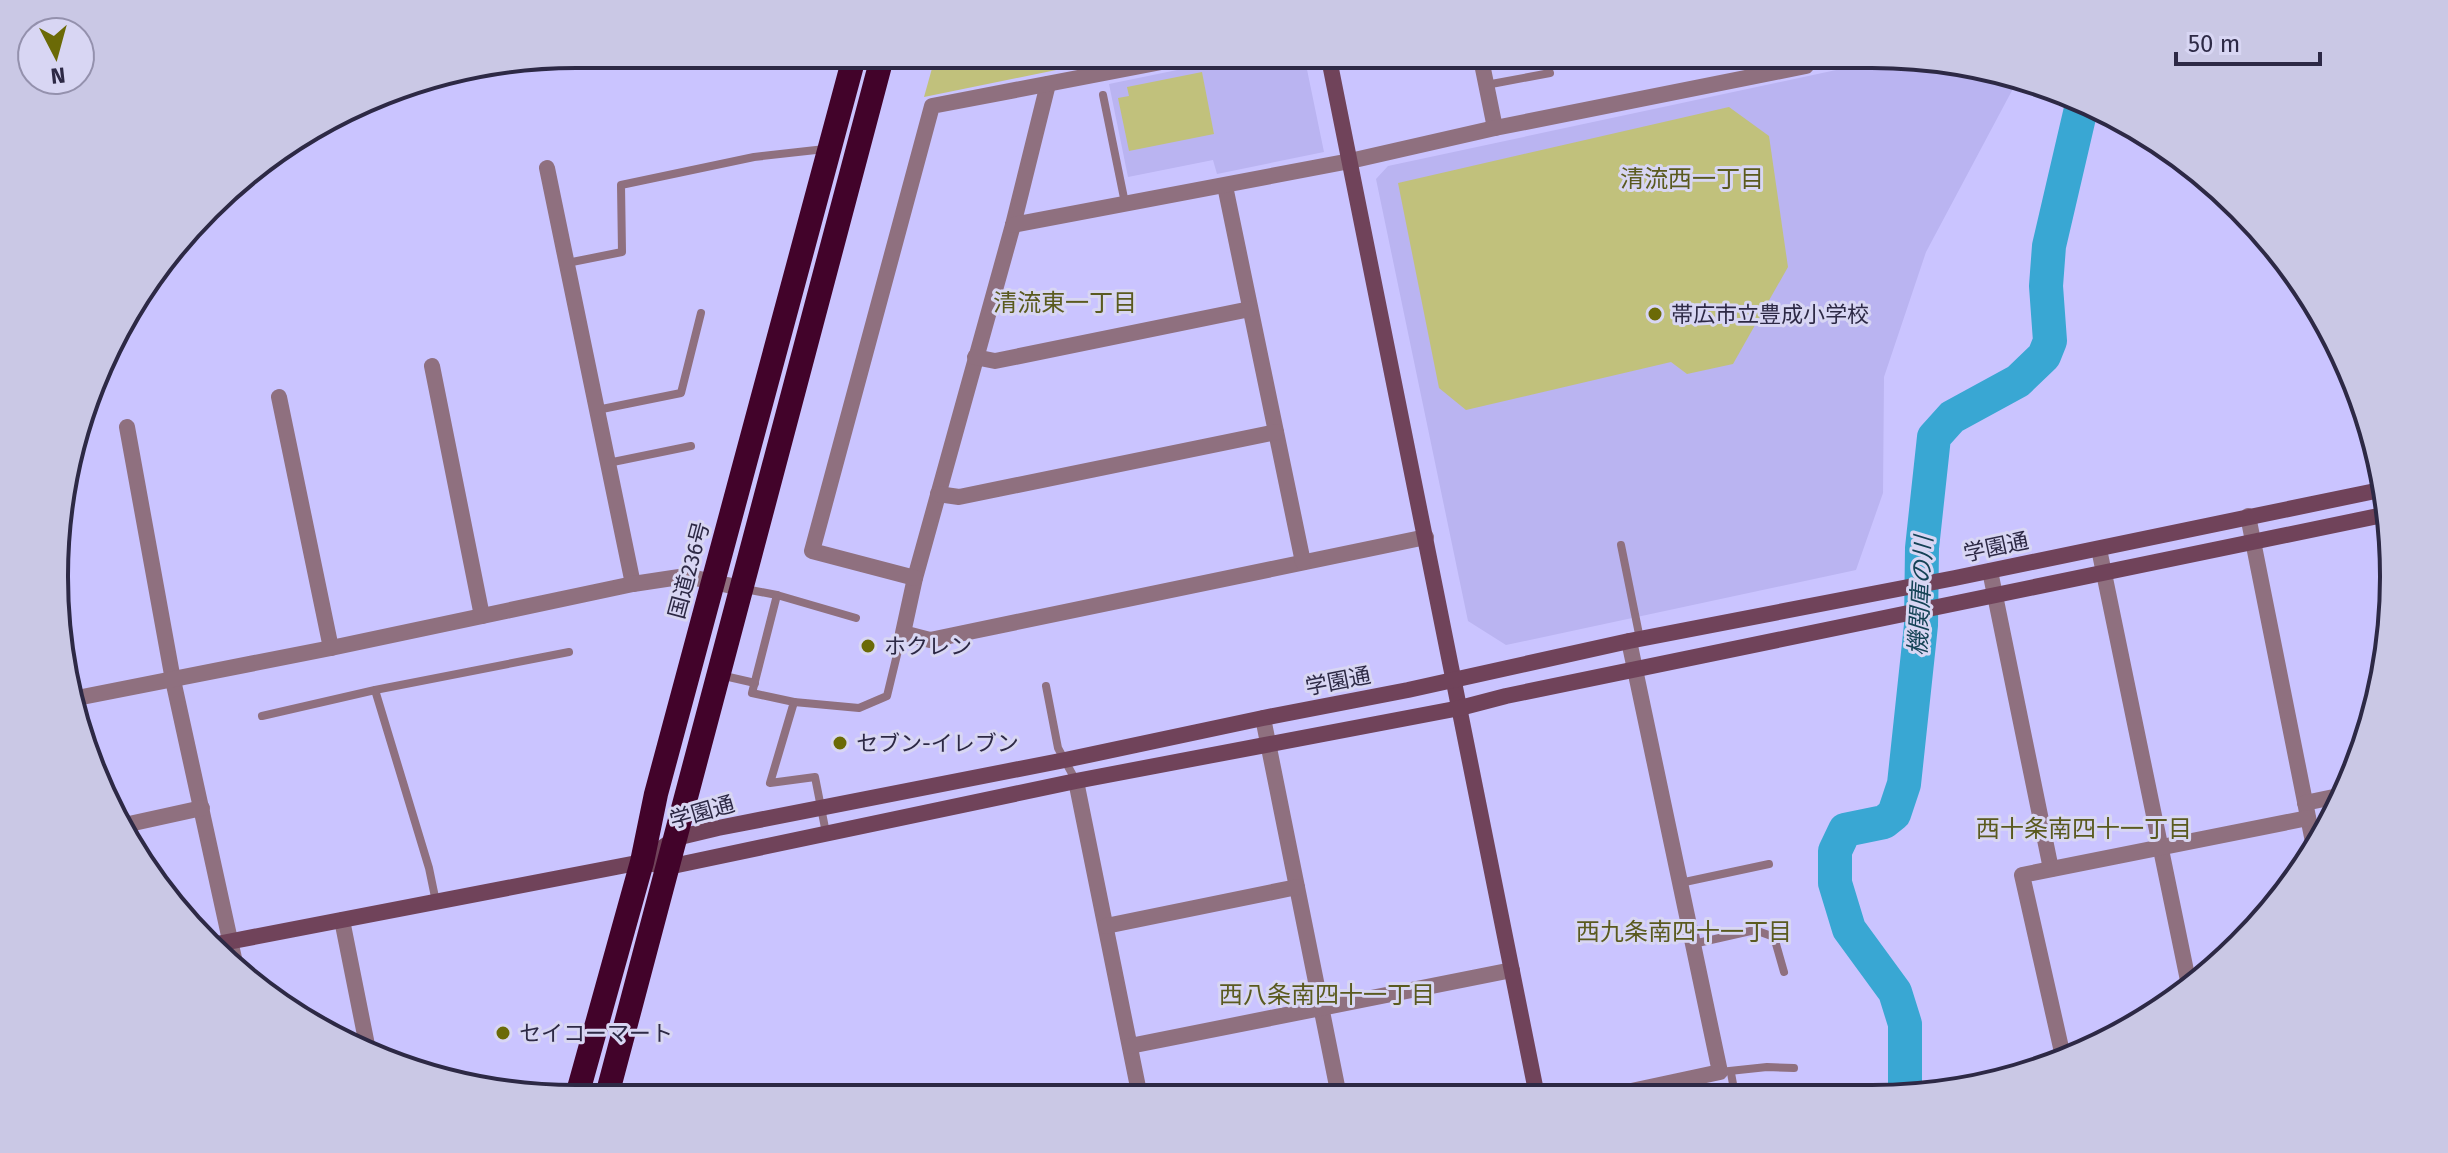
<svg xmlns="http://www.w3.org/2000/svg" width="2448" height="1153" font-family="'Fira Sans','Noto Sans JP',sans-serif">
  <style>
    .built { fill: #bab4f1 }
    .green { fill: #c1c17c }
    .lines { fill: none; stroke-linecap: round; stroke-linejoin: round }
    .river { stroke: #39a7d3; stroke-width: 34 }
    .lane { stroke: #8f707f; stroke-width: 8 }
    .street { stroke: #8f707f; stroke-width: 16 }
    .secondary { stroke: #70435a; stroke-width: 16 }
    .highway { stroke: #42032a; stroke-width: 24 }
    .poi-dot { fill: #6b6a06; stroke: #d8d6f3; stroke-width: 3 }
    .labels { text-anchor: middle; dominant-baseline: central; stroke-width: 6; stroke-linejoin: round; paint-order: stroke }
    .poi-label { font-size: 22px; fill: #2d2945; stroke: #d8d6f3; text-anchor: start }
    .street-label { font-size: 22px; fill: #2d2945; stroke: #d8d6f3 }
    .neighbourhood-label { font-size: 24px; fill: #5a5a1f; stroke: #d8d6f3 }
    .water-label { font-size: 24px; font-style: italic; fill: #154356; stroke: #d8d6f3 }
    .rim { fill: none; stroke: #2d2945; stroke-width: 4 }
  </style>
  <rect width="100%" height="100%" fill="#cac4ff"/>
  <g class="built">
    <polygon points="1255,54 1304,55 1324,152 1217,174 1213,160 1128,177 1109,84"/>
    <polygon points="1892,58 2016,83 1926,252 1884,377 1883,493 1856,570 1506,645 1468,621 1376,179 1388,166"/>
  </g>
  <g class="green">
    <polygon points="936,54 1134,54 924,97"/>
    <polygon points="1202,72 1214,134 1129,151 1118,98 1129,96 1127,87"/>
    <polygon points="1729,107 1769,136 1788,267 1733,364 1687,374 1671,362 1466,410 1439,388 1398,183"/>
  </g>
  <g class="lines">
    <polyline class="river" points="1905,1095 1905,1024 1895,992 1849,929 1835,883 1835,851 1845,830 1884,822 1894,814 1904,784 1921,625 1922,548 1934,437 1952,417 2018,381 2044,356 2050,341 2046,286 2049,246 2083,100"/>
    <g class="lane">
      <polyline points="1486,85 1550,73"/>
      <polyline points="1103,95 1125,203"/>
      <polyline points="567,263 622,252 621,185 754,157 825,149"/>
      <polyline points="597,410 681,393 701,313"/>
      <polyline points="608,463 691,446"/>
      <polyline points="1621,545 1640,639"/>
      <polyline points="745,589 777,595 752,693 794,702 770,783 815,777 826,833"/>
      <polyline points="777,595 856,618"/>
      <polyline points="720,675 755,683"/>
      <polyline points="1046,686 1058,748 1076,781"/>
      <polyline points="375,690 429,868 436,902"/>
      <polyline points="794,702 859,708 887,696 902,634"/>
      <polyline points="262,716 375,690 569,652"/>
      <polyline points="1680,883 1769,864"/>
      <polyline points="1693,944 1755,930 1774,937 1784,972"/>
      <polyline points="1720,1072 1767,1067 1794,1068"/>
      <polyline points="1731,1073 1735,1095"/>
    </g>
    <g class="street">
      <polyline points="1480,54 1495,128"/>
      <polyline points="1048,84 1013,225 915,578 903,633 930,640 1426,537"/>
      <polyline points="547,168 633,584"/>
      <polyline points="1225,186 1303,562"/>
      <polyline points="1013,225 1350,161 1495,128 1806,66 1804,54"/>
      <polyline points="975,357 995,361 1250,309"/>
      <polyline points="432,366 482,616"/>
      <polyline points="279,397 331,648"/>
      <polyline points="127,427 173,680 237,972"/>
      <polyline points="938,494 959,497 1276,432"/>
      <polyline points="2248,516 2314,847"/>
      <polyline points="2099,549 2190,990"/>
      <polyline points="1990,571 2051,869"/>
      <polyline points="915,578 812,551 932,106 1203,54"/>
      <polyline points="77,698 331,648 633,584 686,576 741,588"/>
      <polyline points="1263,718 1339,1096"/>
      <polyline points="1076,781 1140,1097"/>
      <polyline points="2305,803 2343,795"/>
      <polyline points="120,826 202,808"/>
      <polyline points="342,920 369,1055"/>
      <polyline points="1106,926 1297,887"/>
      <polyline points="1130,1046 1512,970"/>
      <polyline points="2064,1061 2022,875 2308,818"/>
      <polyline points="1608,1096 1720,1072 1629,641"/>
    </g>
    <g class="secondary">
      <polyline points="1328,54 1537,1096"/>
      <polyline points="642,862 676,838 718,828 1065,760 1263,718 1408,690 1629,641 1955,578 2385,489"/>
      <polyline points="212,945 642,862 668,867 1076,781 1460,708 1506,696 2388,514"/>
    </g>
    <g class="highway">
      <polyline points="576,1099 642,862 656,794 855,54"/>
      <polyline points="606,1099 883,54"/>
    </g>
  </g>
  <g class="poi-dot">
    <circle cx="1655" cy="314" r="8"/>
    <circle cx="868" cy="646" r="8"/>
    <circle cx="840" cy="743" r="8"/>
    <circle cx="503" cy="1033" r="8"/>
  </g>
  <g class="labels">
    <g class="poi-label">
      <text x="1671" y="314">帯広市立豊成小学校</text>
      <text x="884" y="646">ホクレン</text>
      <text x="856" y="743">セブン-イレブン</text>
      <text x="519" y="1033">セイコーマート</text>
    </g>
    <g class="street-label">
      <text transform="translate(1996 547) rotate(-12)">学園通</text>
      <text transform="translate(689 570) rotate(-75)">国道236号</text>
      <text transform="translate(1338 681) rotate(-11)">学園通</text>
      <text transform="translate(702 812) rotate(-16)">学園通</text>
    </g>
    <g class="neighbourhood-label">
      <text x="1692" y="179">清流西一丁目</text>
      <text x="1065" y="303">清流東一丁目</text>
      <text x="2084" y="829">西十条南四十一丁目</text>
      <text x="1684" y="932">西九条南四十一丁目</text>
      <text x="1327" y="995">西八条南四十一丁目</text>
    </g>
    <g class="water-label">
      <text transform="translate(1921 596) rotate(-87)">機関庫の川</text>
    </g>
  </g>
  <path d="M0 0H2448V1153H0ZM576 68H1872A508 508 0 0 1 2380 576V577A508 508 0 0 1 1872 1085H576A508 508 0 0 1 68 577V576A508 508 0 0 1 576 68Z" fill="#cac8e5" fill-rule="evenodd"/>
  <path class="rim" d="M576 68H1872A508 508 0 0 1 2380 576V577A508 508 0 0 1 1872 1085H576A508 508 0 0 1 68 577V576A508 508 0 0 1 576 68Z"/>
  <g transform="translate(56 56) rotate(174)"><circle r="38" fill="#d8d6f3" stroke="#9491ad" stroke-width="2"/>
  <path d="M0-6L14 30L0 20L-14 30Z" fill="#6b6a06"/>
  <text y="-12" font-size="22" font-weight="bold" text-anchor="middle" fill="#2d2945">N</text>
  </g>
  <path d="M2176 52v12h144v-12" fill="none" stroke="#2d2945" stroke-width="4"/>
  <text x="2188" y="52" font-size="24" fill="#2d2945" stroke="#d8d6f3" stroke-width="6" paint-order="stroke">50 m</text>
</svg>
